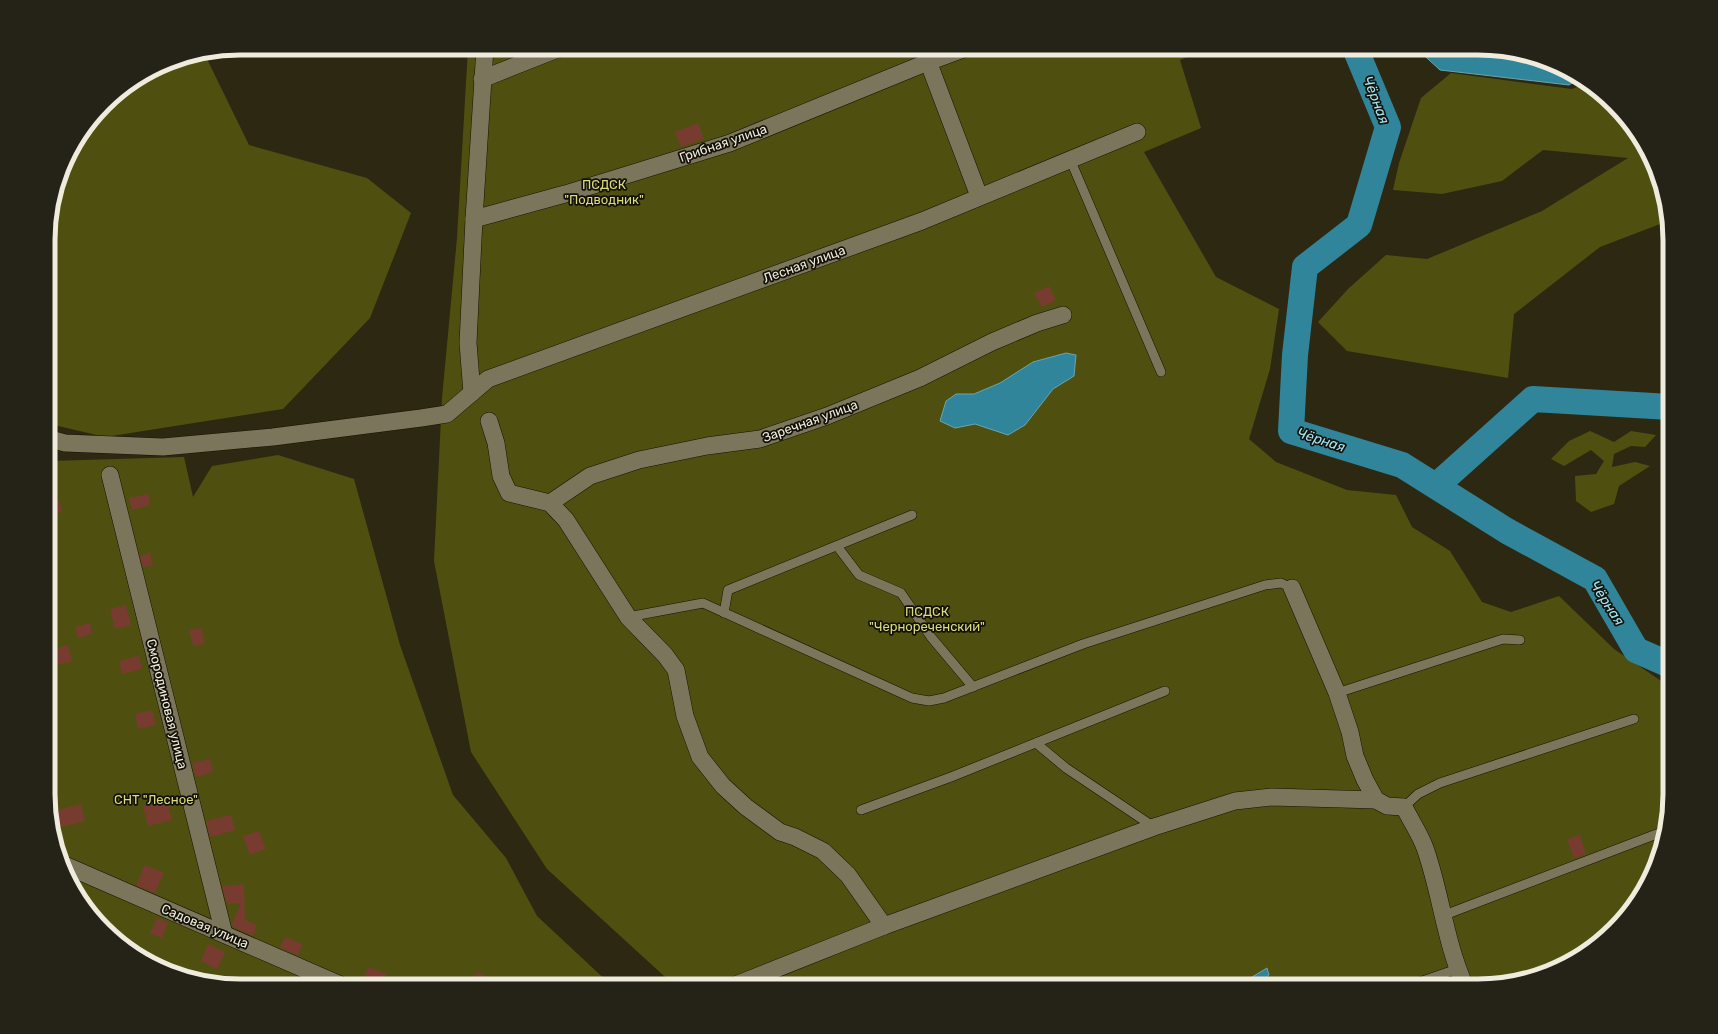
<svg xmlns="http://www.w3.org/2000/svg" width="1718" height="1034" font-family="Rubik,sans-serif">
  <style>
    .green { fill: #4f5010 }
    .water { fill: #31859b; stroke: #6aa4af }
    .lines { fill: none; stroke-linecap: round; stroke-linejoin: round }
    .river { stroke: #31859b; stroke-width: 26 }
    .building { fill: #773c2f }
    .service-casing { stroke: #161100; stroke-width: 10 }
    .minor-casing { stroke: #161100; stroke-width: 18 }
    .service { stroke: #7a755b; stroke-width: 9 }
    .minor { stroke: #7a755b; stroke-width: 17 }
    .labels { text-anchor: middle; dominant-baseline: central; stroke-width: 3.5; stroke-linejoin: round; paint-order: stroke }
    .street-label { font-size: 13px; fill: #efecde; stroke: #131107 }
    .park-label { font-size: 13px; fill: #d9dc80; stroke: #131107 }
    .water-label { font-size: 14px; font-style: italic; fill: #a4e4f7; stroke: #131107 }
    .rim { fill: none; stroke: #efecde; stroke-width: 5 }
  </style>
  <rect width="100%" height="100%" fill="#2d2811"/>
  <g class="green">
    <polygon points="468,48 1209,48 1180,60 1201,128 1144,152 1216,277 1279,309 1270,369 1249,439 1276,462 1347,490 1396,495 1412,527 1450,551 1482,602 1511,612 1559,596 1614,649 1670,687 1670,807 1644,890 1614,930 1574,960 1491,986 675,986 547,869 471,752 434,561 442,398 457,238"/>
    <polygon points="205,55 249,145 367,178 411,213 370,318 283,409 105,437 50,424 50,215 68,155 113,96 167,63"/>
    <polygon points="1451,73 1572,89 1586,83 1614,104 1644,144 1668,221 1600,247 1514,314 1508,378 1347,351 1318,322 1348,289 1386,255 1427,259 1542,211 1628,158 1543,150 1502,181 1442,194 1393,190 1399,163 1421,98"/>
    <polygon points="1590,431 1614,442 1631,431 1656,435 1645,447 1631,446 1614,454 1612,467 1635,462 1650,466 1619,486 1614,504 1591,512 1576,501 1575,476 1596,474 1604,461 1591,450 1564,466 1551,459 1569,441"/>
    <polygon points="278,455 354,479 400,645 453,795 506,858 537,916 612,986 240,986 190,979 144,960 80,901 50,819 50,461 184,457 193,497 212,466"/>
  </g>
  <g class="water">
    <polygon points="1416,48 1478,48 1528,55 1574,74 1580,78 1569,85 1440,70"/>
    <polygon points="1066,353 1076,355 1074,376 1053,389 1025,425 1008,435 975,424 955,428 940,421 946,401 956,394 974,394 1000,383 1033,362"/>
    <polygon points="1267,968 1269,975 1259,984 1259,986 1251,986 1252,977"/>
  </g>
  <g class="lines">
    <g class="river">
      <polyline points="1355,48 1388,127 1359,225 1305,267 1295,355 1291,431 1402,465 1507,531 1595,579 1636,650 1670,665"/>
      <polyline points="1436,486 1533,399 1670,407"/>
    </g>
  </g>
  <g class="building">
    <polygon points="698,123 704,139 681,147 675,132"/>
    <polygon points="1049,286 1056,300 1042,307 1034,293"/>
    <polygon points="148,494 150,505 132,510 129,498"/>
    <polygon points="59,500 62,512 50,515 50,502"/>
    <polygon points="150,553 153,565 143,567 140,556"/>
    <polygon points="126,605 131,625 115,629 110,609"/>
    <polygon points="90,623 92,634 78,638 75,627"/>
    <polygon points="201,628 205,643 193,646 189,630"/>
    <polygon points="68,645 72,661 57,665 53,649"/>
    <polygon points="139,656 142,669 122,674 119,661"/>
    <polygon points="152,710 156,725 138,729 135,714"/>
    <polygon points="210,759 213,772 196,777 192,763"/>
    <polygon points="167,800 172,820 148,826 143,806"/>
    <polygon points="81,804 85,821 61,827 60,818 57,810"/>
    <polygon points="231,815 235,830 210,837 206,821"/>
    <polygon points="259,831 266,849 250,855 243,836"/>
    <polygon points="1580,835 1586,854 1574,858 1567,839"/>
    <polygon points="145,865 164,873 155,893 136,885"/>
    <polygon points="244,884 245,920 257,925 253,936 233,927 232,924 241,903 227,904 222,886"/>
    <polygon points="157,918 168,923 162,938 150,933"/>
    <polygon points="285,937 302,944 298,955 280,948"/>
    <polygon points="208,944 225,952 217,969 201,961"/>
    <polygon points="369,967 387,974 382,986 360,986"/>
    <polygon points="477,972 509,986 471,986"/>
  </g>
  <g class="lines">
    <g class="service-casing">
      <g id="service">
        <polyline points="1070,159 1161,372"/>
        <polyline points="837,546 859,575 901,593 931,637 973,687"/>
        <polyline points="724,613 728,590 912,515"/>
        <polyline points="628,617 703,603 912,698 929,701 944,698 1083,644 1265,585 1281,583 1292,588"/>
        <polyline points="1337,693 1503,639 1520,640"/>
        <polyline points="1036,743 1066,768 1154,827"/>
        <polyline points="1404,807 1418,794 1440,783 1634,719"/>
        <polyline points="861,810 951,777 1165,691"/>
        <polyline points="1442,916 1662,832"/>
        <polyline points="1408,986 1457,969"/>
      </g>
    </g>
    <g class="minor-casing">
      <g id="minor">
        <polyline points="923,48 979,196"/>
        <polyline points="482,79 560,48"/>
        <polyline points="474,219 565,194 730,143 928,62 966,48"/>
        <polyline points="472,393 468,343 474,219 485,48"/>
        <polyline points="489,421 496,443 501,476 509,493 550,503 566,520 628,617 665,655 676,670 685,716 700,757 723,786 746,807 780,832 795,837 823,851 848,875 884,926"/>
        <polyline points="50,439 65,443 163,447 273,437 421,418 447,414 488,379 922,221 1137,132"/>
        <polyline points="110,475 224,934"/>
        <polyline points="550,503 590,476 639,460 707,446 760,439 827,416 920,378 992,342 1037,323 1063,315"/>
        <path d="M1292 588 1337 693 1350 732 1355 756 1365 780 1376 800 1387 806 1404 807C1411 821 1420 834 1425 848 1441 893 1445 942 1465 986"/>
        <polyline points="50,818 50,820"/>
        <polyline points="67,866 343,986"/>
        <polyline points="733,986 884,926 1154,827 1235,801 1272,797 1376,800"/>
      </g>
    </g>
    <use href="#service" class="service"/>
    <use href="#minor" class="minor"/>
  </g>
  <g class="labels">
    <g class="street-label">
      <text transform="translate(723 143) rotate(-19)">Грибная улица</text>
      <text transform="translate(804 264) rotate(-20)">Лесная улица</text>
      <text transform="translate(810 421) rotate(-20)">Заречная улица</text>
      <text transform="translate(167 704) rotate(76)">Смородиновая улица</text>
      <text transform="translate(205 926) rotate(23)">Садовая улица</text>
    </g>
    <g class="park-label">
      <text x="604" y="184">ПСДСК<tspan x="604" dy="15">"Подводник"</tspan></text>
      <text x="927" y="611">ПСДСК<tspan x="927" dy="15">"Чернореченский"</tspan></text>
      <text x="156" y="799">СНТ "Лесное"</text>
    </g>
    <g class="water-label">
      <text transform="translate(1376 100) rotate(69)">Чёрная</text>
      <text transform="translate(1321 440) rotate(18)">Чёрная</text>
      <text transform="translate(1607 603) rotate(57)">Чёрная</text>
    </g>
  </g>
  <path d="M0 0H1718V1034H0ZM240 55H1478A185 185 0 0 1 1663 240V794A185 185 0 0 1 1478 979H240A185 185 0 0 1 55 794V240A185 185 0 0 1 240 55Z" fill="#252318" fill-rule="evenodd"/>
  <path class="rim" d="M240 55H1478A185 185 0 0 1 1663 240V794A185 185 0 0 1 1478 979H240A185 185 0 0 1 55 794V240A185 185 0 0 1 240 55Z"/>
</svg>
